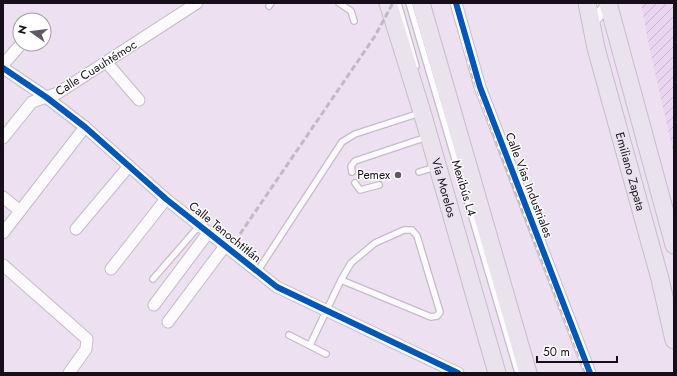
<svg xmlns="http://www.w3.org/2000/svg" width="677" height="376" font-family="Jost,sans-serif">
  <style>
    .industrial { fill: url(#industrial-furrows) }
    .lines { fill: none; stroke-linecap: round; stroke-linejoin: round }
    .lane-casing { stroke: #c6bcc9; stroke-width: 8 }
    .street-casing { stroke: #c6bcc9; stroke-width: 13 }
    .primary-casing { stroke: #c6bfc8; stroke-width: 19 }
    .lane { stroke: #fcfafd; stroke-width: 5.5 }
    .street { stroke: #fcfafd; stroke-width: 11 }
    .primary { stroke: #eae3ed; stroke-width: 17 }
    .rail { stroke: #bfbbc0; stroke-width: 3; stroke-dasharray: 6 3; stroke-linecap: butt }
    .cycleway-casing { stroke: #fff; stroke-width: 8 }
    .cycleway { stroke: #0057b8; stroke-width: 6 }
    .poi-dot { fill: #615864; stroke: #fff; stroke-width: 1.5 }
    .labels { text-anchor: middle; dominant-baseline: central; stroke-width: 3; stroke-linejoin: round; paint-order: stroke }
    .street-label { font-size: 12px; fill: #160e18; stroke: #fff }
    .poi-label { font-size: 12px; fill: #160e18; stroke: #fff; text-anchor: end }
  </style>
  <defs>
    <pattern id="industrial-furrows" width="10" height="10" patternUnits="userSpaceOnUse"><rect width="10" height="10" fill="#ead5f0"/><path d="M-1 1l2-2M0 10L10 0M9 11l2-2" fill="none" stroke="#c8b6cd"/></pattern>
  </defs>
  <rect width="100%" height="100%" fill="#ede0f1"/>
  <polygon class="industrial" points="641,3 674,3 674,156 649,46"/>
  <g class="lines">
    <g class="lane-casing">
      <g id="lane">
        <polyline points="339,3 351,11 354,21"/>
        <polyline points="398,3 416,66"/>
        <polyline points="409,3 518,373"/>
        <polyline points="269,6 271,3"/>
        <polyline points="352,172 351,166 355,161 427,137"/>
        <polyline points="419,172 435,167"/>
        <polyline points="355,183 360,190 379,185"/>
        <polyline points="257,272 342,142 355,134 420,113"/>
        <polyline points="153,279 199,226"/>
        <polyline points="289,335 326,354"/>
        <polyline points="310,345 341,280 351,263 375,243 404,230 412,230 417,236 440,312 437,316 431,317 341,280"/>
      </g>
    </g>
    <g class="street-casing">
      <g id="street">
        <polyline points="456,3 480,87 590,373"/>
        <polyline points="591,24 609,3"/>
        <polyline points="107,63 139,100"/>
        <polyline points="3,65 21,44"/>
        <polyline points="3,68 46,97 85,127 166,199 277,287 458,373"/>
        <polyline points="3,138 32,102 58,93 197,3"/>
        <polyline points="3,197 20,211"/>
        <polyline points="76,229 129,166"/>
        <polyline points="3,233 85,127"/>
        <polyline points="3,265 87,339 86,349 69,373"/>
        <polyline points="111,269 166,199"/>
        <polyline points="154,305 208,233"/>
        <polyline points="168,322 225,246"/>
      </g>
    </g>
    <g class="primary-casing">
      <g id="primary">
        <path id="s1" d="M388 3 422 112 497 373"/>
        <polyline points="421,3 528,373"/>
        <path id="s2" d="M587 3 596 48 660 279 674 340"/>
        <polyline points="608,3 674,245"/>
      </g>
    </g>
    <use href="#lane" class="lane"/>
    <use href="#street" class="street"/>
    <use href="#primary" class="primary"/>
    <g class="rail">
      <polyline points="455,3 473,77 506,167 586,373"/>
      <polyline points="240,234 375,36 393,3"/>
    </g>
    <g class="cycleway-casing">
      <g id="cycleway">
        <polyline points="456,3 480,87 590,373"/>
        <polyline points="3,68 46,97 85,127 166,199 277,287 458,373"/>
      </g>
    </g>
    <use href="#cycleway" class="cycleway"/>
  </g>
  <circle class="poi-dot" cx="398" cy="175" r="4"/>
  <g class="labels">
    <g class="street-label">
      <text transform="translate(96 68) rotate(-32)">Calle Cuauhtémoc</text>
      <text stroke="none"><textPath href="#s2" startOffset="174">Emiliano Zapata</textPath></text>
      <text transform="translate(529 185) rotate(69)">Calle Vías Industriales</text>
      <text stroke="none"><textPath href="#s1" startOffset="193">Vía Morelos</textPath></text>
      <text transform="translate(464 188) rotate(73)">Mexibús L4</text>
      <text transform="translate(225 232) rotate(39)">Calle Tenochtitlán</text>
    </g>
    <g class="poi-label">
      <text x="390" y="175">Pemex</text>
    </g>
  </g>
  <rect width="677" height="376" fill="none" stroke="#160e18" stroke-width="8"/>
  <g transform="translate(32 32) rotate(284)"><circle r="19" fill="#ffffff" stroke="#a29fa3"/>
  <path d="M0-3L7 15L0 10L-7 15Z" fill="#615864"/>
  <text y="-6" font-size="11" font-weight="bold" text-anchor="middle" fill="#160e18">N</text>
  </g>
  <path d="M537 356v6h80v-6" fill="none" stroke="#160e18" stroke-width="2"/>
  <text x="543" y="356" font-size="12" fill="#160e18" stroke="#ffffff" stroke-width="3" paint-order="stroke">50 m</text>
</svg>
